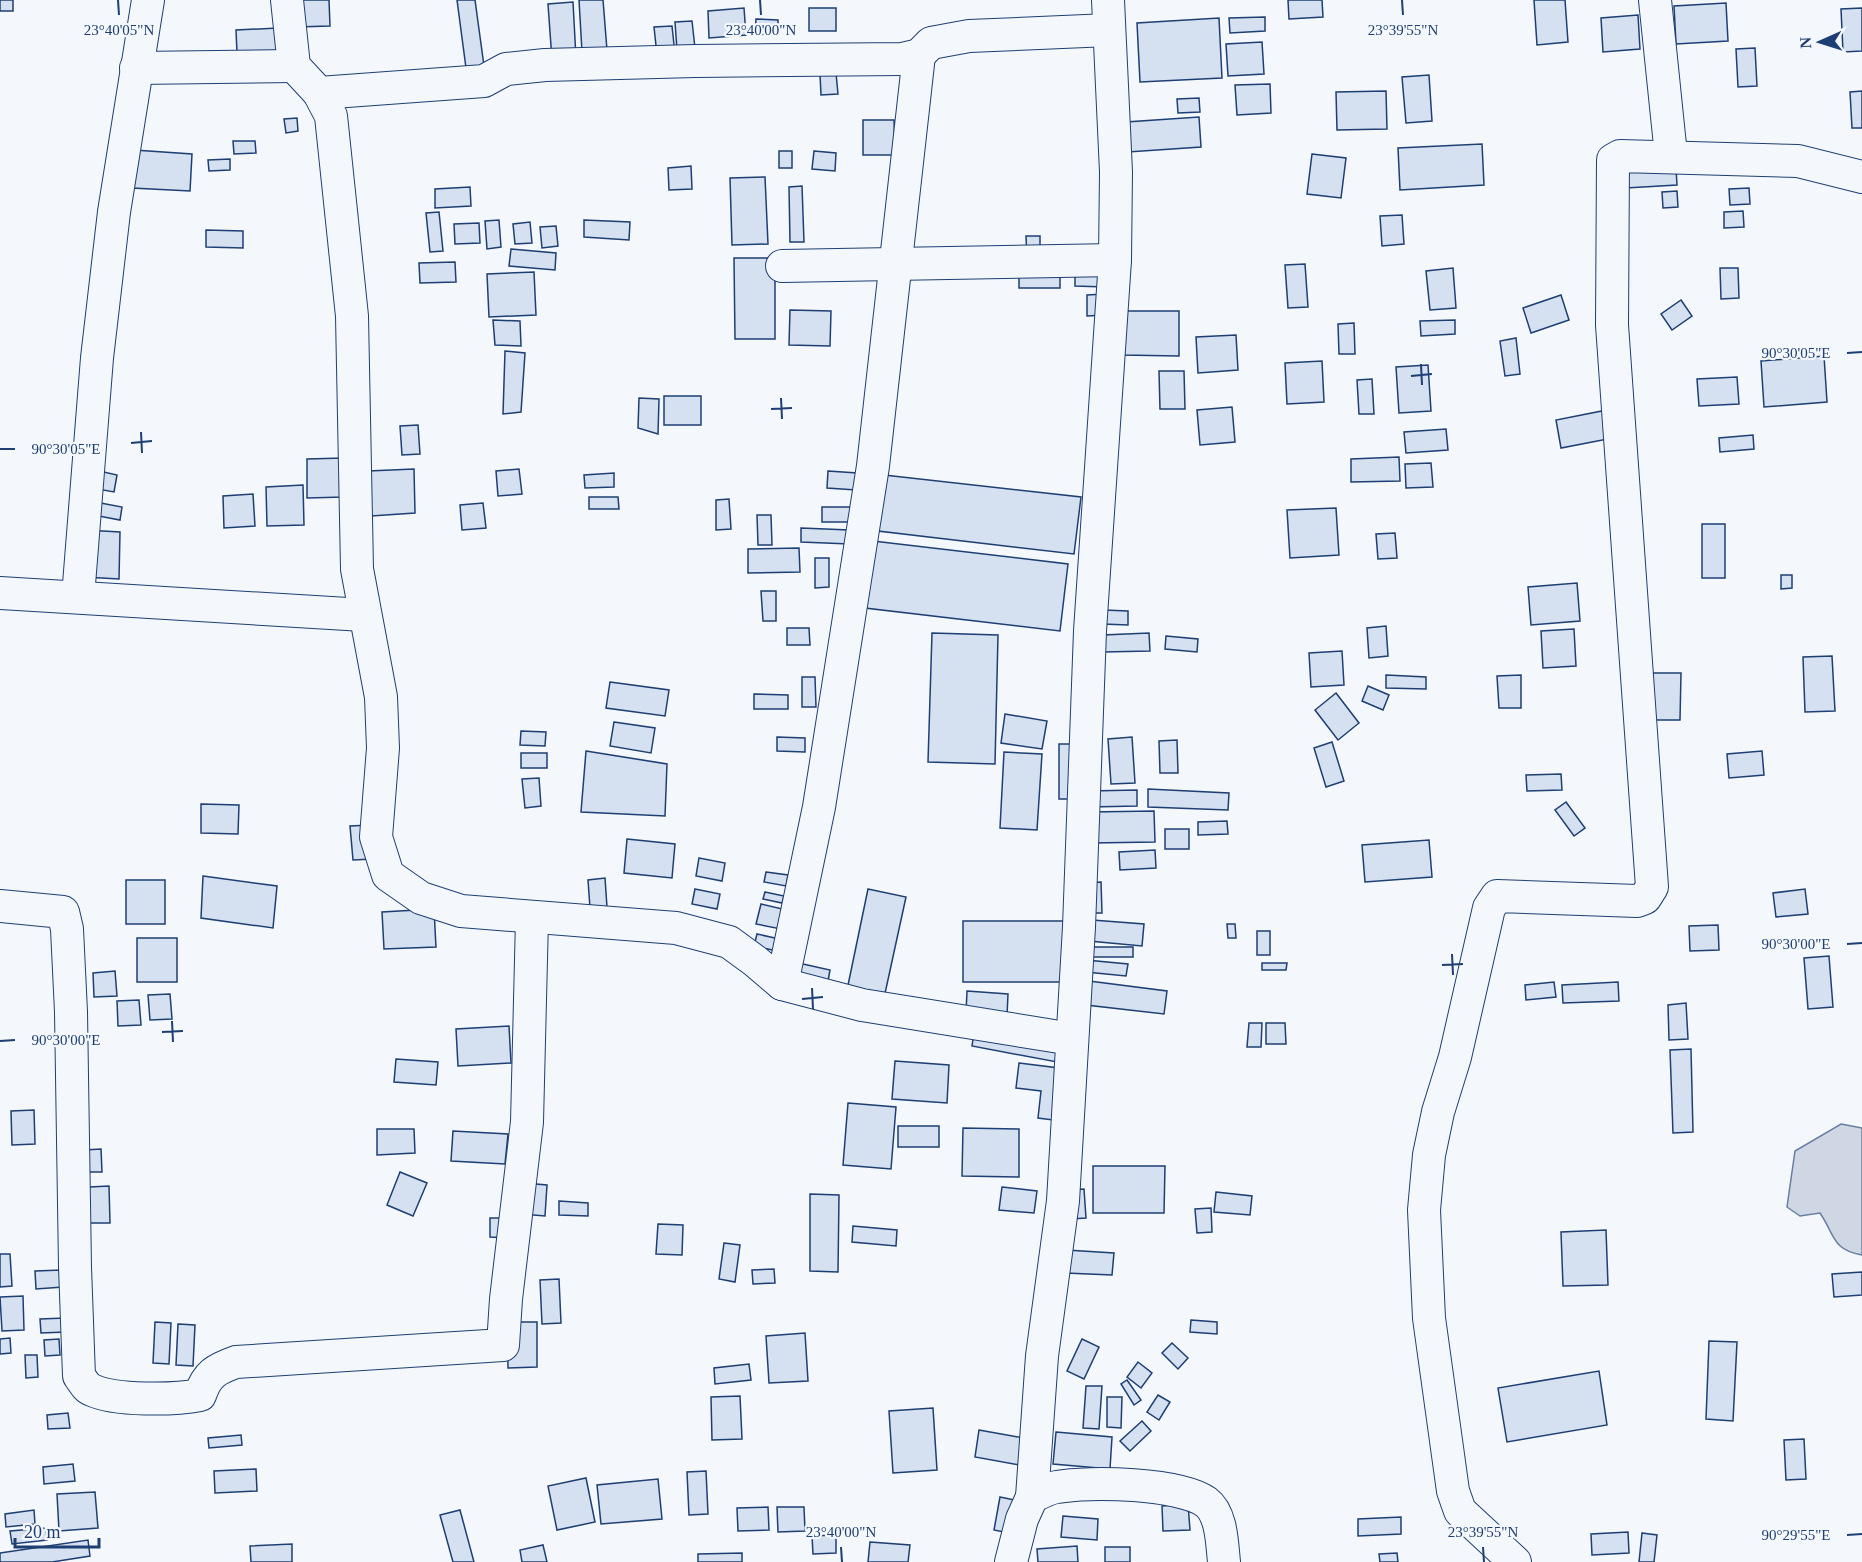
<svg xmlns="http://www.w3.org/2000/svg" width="1862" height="1562" font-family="'Times New Roman',serif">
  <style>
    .water { fill: #cfd7e4; stroke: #687fa3; stroke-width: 1.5 }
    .building { fill: #d5e0f0; stroke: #1d3f73; stroke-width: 1.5 }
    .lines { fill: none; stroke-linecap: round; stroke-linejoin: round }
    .minor-casing { stroke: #1d3f73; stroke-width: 34 }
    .minor { stroke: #f4f7fb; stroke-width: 32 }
    .ticks { fill: none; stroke: #1d3f73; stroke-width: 2 }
    .ticks-label { font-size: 15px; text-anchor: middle; fill: #1d3f73; stroke: #f4f7fb; stroke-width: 4.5; stroke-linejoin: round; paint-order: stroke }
  </style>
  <rect width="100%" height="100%" fill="#f4f7fb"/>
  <path class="water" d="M1841 1124 1862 1128V1255C1832 1250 1835 1235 1820 1213L1800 1216 1787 1207 1795 1151Z"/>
  <g class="building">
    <rect x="0" y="0" width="13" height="11"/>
    <polygon points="296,0 329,0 330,26 296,27"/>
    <polygon points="457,0 475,0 484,66 466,68"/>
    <polygon points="579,0 603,0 607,50 582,52"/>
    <polygon points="1288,0 1322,0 1323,17 1289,19"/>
    <polygon points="1534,0 1565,0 1568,42 1537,45"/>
    <polygon points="573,2 576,58 552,60 548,4"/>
    <polygon points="1726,3 1728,41 1676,44 1674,6"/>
    <polygon points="744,8 746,35 709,38 708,11"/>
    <rect x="809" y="8" width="27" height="23"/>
    <polygon points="1862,8 1862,51 1843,52 1841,9"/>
    <polygon points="1638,15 1640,49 1603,52 1601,18"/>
    <polygon points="1265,17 1265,31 1230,33 1229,18"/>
    <polygon points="1219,18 1222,78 1140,82 1137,23"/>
    <polygon points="756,19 778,20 778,35 755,34"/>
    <polygon points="692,21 695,48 677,50 675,22"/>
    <polygon points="672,26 675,54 657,55 654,27"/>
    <polygon points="278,28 279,51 237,53 236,30"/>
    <polygon points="1262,42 1264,74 1228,76 1226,44"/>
    <polygon points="1755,48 1757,86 1738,87 1736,49"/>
    <polygon points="836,73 838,94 821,95 820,74"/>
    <polygon points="1429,75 1432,121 1406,123 1402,77"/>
    <polygon points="1270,84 1271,113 1237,115 1235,85"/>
    <polygon points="1386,91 1387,129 1337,130 1336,92"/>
    <polygon points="1862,91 1862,128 1852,128 1850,92"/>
    <polygon points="1199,98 1200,112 1178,113 1177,99"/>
    <polygon points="1199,117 1201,147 1128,152 1126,122"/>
    <polygon points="297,118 298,131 286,133 284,119"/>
    <polygon points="863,120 894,120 895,155 863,155"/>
    <polygon points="233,141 255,141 256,153 234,154"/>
    <polygon points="1482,144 1484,185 1400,190 1398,148"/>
    <polygon points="134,150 192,154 190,191 132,188"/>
    <rect x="779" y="151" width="13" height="17"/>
    <polygon points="814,151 836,153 835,171 812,169"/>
    <polygon points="1312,154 1346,158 1341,198 1307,194"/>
    <polygon points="230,159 230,170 209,171 208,160"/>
    <polygon points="691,166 692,189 669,190 668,168"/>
    <polygon points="1676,168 1677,185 1626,188 1625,171"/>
    <polygon points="765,177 768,244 732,245 730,178"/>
    <polygon points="802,186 804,242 790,242 789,187"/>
    <polygon points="470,187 471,206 435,208 435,189"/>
    <polygon points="1749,188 1750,204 1730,205 1729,189"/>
    <polygon points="1677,191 1678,207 1663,208 1662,192"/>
    <polygon points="1743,211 1744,227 1724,228 1724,212"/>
    <polygon points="439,212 443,251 430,252 426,213"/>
    <polygon points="1402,215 1404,244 1382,246 1380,216"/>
    <polygon points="499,220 501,247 487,249 485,221"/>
    <polygon points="584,220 630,222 629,240 584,237"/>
    <polygon points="530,222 532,243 515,244 513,224"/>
    <polygon points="479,223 480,243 455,244 454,224"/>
    <polygon points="556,226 558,246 542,248 540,227"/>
    <polygon points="206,230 243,231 243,248 206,247"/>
    <polygon points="1026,236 1040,236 1040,260 1027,260"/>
    <polygon points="511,249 556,253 555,270 509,266"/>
    <polygon points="734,258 775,258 775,339 735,339"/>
    <polygon points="455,262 456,282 420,283 419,263"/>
    <polygon points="1305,264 1308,307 1288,308 1285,265"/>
    <polygon points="1453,268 1456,308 1430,310 1426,271"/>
    <polygon points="1720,268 1738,268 1739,298 1721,299"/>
    <polygon points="534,272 536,315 489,317 487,274"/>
    <polygon points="1075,272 1105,273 1105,287 1075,286"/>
    <rect x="1019" y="276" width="41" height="12"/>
    <polygon points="1104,294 1105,315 1087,316 1087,295"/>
    <polygon points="1561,295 1569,320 1531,333 1523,308"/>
    <polygon points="1681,300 1692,316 1672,330 1661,314"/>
    <polygon points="790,310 831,311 830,346 789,345"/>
    <polygon points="1121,311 1179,311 1179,356 1121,355"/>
    <polygon points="493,320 520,321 521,346 495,345"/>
    <polygon points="1455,320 1455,334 1421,336 1420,321"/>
    <polygon points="1354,323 1355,354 1339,354 1338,324"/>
    <polygon points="1236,335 1238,370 1198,373 1196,337"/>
    <polygon points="1516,338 1520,374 1505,376 1500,341"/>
    <polygon points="505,351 525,353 521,412 503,414"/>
    <polygon points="1824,356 1827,402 1764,407 1761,361"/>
    <polygon points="1322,361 1324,402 1287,404 1285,363"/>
    <polygon points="1428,365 1431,411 1399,413 1396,367"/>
    <polygon points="1159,371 1184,371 1185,409 1160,409"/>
    <polygon points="1737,377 1739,404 1699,406 1697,379"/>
    <polygon points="1372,379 1374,414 1359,414 1357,380"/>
    <rect x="664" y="396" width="37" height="29"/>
    <polygon points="639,398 659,399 658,434 638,428"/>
    <polygon points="1232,407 1235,442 1200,445 1197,410"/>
    <polygon points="1607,410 1613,438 1561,448 1556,420"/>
    <polygon points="418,425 420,454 402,455 400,426"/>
    <polygon points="1446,429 1448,450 1406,453 1404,432"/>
    <polygon points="1753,435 1754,449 1720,452 1719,438"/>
    <polygon points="1399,457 1400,481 1351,482 1351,459"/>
    <polygon points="343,458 344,497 307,498 307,459"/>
    <polygon points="1431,463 1433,487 1406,488 1405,464"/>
    <polygon points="414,469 415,513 371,516 368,471"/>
    <polygon points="519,469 522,494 498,496 496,471"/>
    <polygon points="95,470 117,475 114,492 92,488"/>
    <polygon points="828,471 857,473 856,490 827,488"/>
    <polygon points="614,473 614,487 585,488 584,475"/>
    <polygon points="884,475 1081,497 1074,554 878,531"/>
    <polygon points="303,485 304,525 267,526 266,487"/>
    <polygon points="253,494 255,526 224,528 223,496"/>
    <polygon points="589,497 618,497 619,509 589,509"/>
    <polygon points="729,499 731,529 716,530 716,500"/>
    <polygon points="90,501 122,507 120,520 88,514"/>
    <polygon points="483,503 486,528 462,530 460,505"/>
    <rect x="822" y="507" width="30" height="15"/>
    <polygon points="1336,508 1339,555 1290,558 1287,510"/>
    <polygon points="757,515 771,515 772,545 758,545"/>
    <rect x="1702" y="524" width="23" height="54"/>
    <polygon points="801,528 849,530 849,544 801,542"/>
    <polygon points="85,530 120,532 119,579 84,577"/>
    <polygon points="1395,533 1397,558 1378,559 1376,534"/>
    <polygon points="873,541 1068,564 1060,631 865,608"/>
    <polygon points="799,548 800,572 748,573 748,549"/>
    <polygon points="815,558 829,558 829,587 815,588"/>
    <polygon points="1781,575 1792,575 1792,588 1781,589"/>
    <polygon points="1577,583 1580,621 1531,625 1528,587"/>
    <polygon points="761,591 776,591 776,621 763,621"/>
    <polygon points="1104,610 1128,611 1128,625 1103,624"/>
    <polygon points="1386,626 1388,656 1369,658 1367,628"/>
    <polygon points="787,628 809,628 810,645 787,645"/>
    <polygon points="1574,629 1576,666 1543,668 1541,631"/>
    <polygon points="932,633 998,635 995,764 928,762"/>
    <polygon points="1149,633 1150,651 1103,652 1103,635"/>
    <polygon points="1166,636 1198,639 1197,652 1165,649"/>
    <polygon points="1342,651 1344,685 1311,687 1309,653"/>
    <polygon points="1832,656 1835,711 1805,712 1803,657"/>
    <polygon points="1653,673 1681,673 1680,720 1653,720"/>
    <polygon points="1386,675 1426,677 1426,689 1386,688"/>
    <polygon points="1521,675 1521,708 1499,708 1497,676"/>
    <polygon points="802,677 815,677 816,707 802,707"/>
    <polygon points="610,682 669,690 665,716 606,708"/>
    <polygon points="1368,686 1389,695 1383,710 1362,701"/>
    <polygon points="1336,693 1359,723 1338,740 1315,710"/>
    <polygon points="754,694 788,695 788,709 754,709"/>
    <polygon points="1005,714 1047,721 1042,749 1001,743"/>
    <polygon points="614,722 655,728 651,753 610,746"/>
    <polygon points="521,731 546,732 545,746 520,745"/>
    <polygon points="777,737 805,738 805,752 777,751"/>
    <polygon points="1132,737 1135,783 1111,784 1108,739"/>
    <polygon points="1177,740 1178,773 1160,773 1159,741"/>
    <polygon points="1332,742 1344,781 1326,787 1314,748"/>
    <rect x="1059" y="744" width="20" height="55"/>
    <polygon points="586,751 667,764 665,816 581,812"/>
    <polygon points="1762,751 1764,775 1729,778 1727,754"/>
    <polygon points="1004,752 1042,754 1037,830 1000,828"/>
    <rect x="521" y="753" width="26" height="15"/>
    <polygon points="1561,774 1562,790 1527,791 1526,775"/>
    <polygon points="539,778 541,806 525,808 522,779"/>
    <polygon points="1148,789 1229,793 1228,810 1148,807"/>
    <polygon points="1137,790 1137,806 1090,807 1089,791"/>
    <polygon points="1566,802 1585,828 1574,836 1555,810"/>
    <polygon points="201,804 239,805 238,834 201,833"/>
    <polygon points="1154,811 1155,842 1091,843 1090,812"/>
    <polygon points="1227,821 1228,834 1198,835 1198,822"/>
    <polygon points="370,825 373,859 353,860 350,826"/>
    <rect x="1165" y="829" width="24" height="20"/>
    <polygon points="627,839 675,844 672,878 624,873"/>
    <polygon points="1429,840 1432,877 1365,882 1362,845"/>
    <polygon points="1155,850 1156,868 1120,870 1119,852"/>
    <polygon points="699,858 725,863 722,881 696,876"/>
    <polygon points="766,872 788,875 786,886 764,882"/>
    <polygon points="203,876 277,886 273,928 201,918"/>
    <polygon points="605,878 607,907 590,908 588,880"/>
    <rect x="126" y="880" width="39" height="44"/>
    <polygon points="1101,882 1102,913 1087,913 1085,883"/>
    <polygon points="695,889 720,894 717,909 692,904"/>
    <polygon points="868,889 906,897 884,998 847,990"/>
    <polygon points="1805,889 1808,914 1776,917 1773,893"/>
    <polygon points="765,892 784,896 782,903 763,899"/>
    <polygon points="761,904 791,911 786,930 756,924"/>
    <polygon points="434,909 436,947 384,949 382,912"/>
    <polygon points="1092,920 1144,924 1142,946 1089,941"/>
    <rect x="963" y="921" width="105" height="61"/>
    <polygon points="1227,924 1235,924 1236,938 1228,938"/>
    <polygon points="1718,925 1719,950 1690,951 1689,926"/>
    <rect x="1257" y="931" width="13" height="24"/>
    <polygon points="757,934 784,940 782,952 754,946"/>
    <rect x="137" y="938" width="40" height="44"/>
    <rect x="1089" y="947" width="44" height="10"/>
    <polygon points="1829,956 1833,1007 1808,1009 1804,958"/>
    <polygon points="1086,960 1128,964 1126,976 1086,972"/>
    <polygon points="794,962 830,970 827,987 791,979"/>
    <polygon points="1262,963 1287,963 1286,970 1262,970"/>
    <polygon points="115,971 117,996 94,997 93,973"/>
    <polygon points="1089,981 1167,991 1164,1014 1086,1005"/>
    <polygon points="1554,982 1556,997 1526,1000 1525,985"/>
    <polygon points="1618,982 1619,1001 1563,1003 1562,985"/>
    <polygon points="967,991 1008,994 1007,1016 966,1013"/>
    <polygon points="170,994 172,1019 150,1020 148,995"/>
    <polygon points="139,1000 141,1025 118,1026 117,1001"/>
    <polygon points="1686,1003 1688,1039 1669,1040 1668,1005"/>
    <polygon points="1249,1023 1262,1023 1261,1047 1247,1047"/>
    <polygon points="1266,1023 1285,1023 1286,1044 1266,1044"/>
    <polygon points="509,1026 511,1063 458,1066 456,1029"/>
    <polygon points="974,1033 1060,1049 1057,1062 972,1046"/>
    <polygon points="1691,1049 1693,1132 1673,1133 1670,1050"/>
    <polygon points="396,1059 438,1062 436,1085 394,1082"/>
    <polygon points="895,1061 949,1065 947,1103 892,1099"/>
    <polygon points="1019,1063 1059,1068 1053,1120 1038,1118 1041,1091 1016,1088"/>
    <polygon points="848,1103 896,1107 891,1169 843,1165"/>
    <polygon points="34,1110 35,1144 12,1145 11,1111"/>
    <rect x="898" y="1126" width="41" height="21"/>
    <polygon points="963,1128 1019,1129 1019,1177 962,1176"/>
    <polygon points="377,1129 414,1129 415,1153 377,1155"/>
    <polygon points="453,1131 508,1134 505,1164 451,1161"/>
    <polygon points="101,1149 102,1172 85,1172 84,1150"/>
    <polygon points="1093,1166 1165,1166 1164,1213 1093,1213"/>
    <polygon points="400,1172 427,1183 413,1216 387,1205"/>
    <polygon points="524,1183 547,1185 545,1216 522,1214"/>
    <polygon points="109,1186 110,1223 90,1223 89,1187"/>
    <polygon points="1002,1187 1037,1191 1034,1213 999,1210"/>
    <polygon points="1084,1189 1086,1218 1070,1219 1068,1190"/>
    <polygon points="1216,1192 1252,1196 1250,1215 1214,1212"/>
    <polygon points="810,1194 839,1195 838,1272 810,1271"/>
    <polygon points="559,1201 588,1203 588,1216 559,1215"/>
    <polygon points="1211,1208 1212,1232 1197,1233 1195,1209"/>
    <polygon points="490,1218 508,1218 508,1238 490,1237"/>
    <polygon points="658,1224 683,1225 682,1255 656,1254"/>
    <polygon points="853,1226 897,1230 896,1246 852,1242"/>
    <polygon points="1606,1230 1608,1285 1563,1286 1561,1232"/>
    <polygon points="724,1243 740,1245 735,1282 719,1279"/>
    <polygon points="1066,1250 1114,1253 1112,1275 1065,1273"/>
    <polygon points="0,1254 10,1254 12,1286 0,1287"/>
    <polygon points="774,1269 775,1283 753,1284 752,1270"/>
    <polygon points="62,1270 63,1287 36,1289 35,1271"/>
    <polygon points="1862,1272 1862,1295 1834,1297 1832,1274"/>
    <polygon points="559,1279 561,1323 542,1324 540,1280"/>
    <polygon points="23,1296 24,1330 2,1331 0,1297"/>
    <polygon points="65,1318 66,1332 41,1333 40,1319"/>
    <polygon points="1191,1320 1217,1322 1217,1334 1190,1332"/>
    <polygon points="155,1322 171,1323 169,1364 153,1363"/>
    <polygon points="507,1322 537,1322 537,1367 508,1368"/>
    <polygon points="178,1324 195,1325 193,1366 176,1365"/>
    <polygon points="805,1333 808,1381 769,1383 766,1336"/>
    <polygon points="10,1338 11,1353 0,1354 0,1339"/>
    <polygon points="59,1339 60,1355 45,1356 44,1340"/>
    <polygon points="1082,1339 1099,1347 1084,1379 1067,1371"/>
    <polygon points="1709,1341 1737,1342 1733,1421 1706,1419"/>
    <polygon points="1172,1343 1188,1358 1178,1369 1162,1353"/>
    <polygon points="25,1355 37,1355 38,1377 26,1378"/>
    <polygon points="1138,1362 1152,1373 1141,1388 1127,1377"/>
    <polygon points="749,1364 751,1380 715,1384 714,1368"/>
    <polygon points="1599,1371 1607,1425 1507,1442 1498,1388"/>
    <polygon points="1127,1380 1141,1400 1134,1405 1121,1384"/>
    <polygon points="1086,1386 1102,1386 1099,1429 1083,1428"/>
    <polygon points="1158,1395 1170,1402 1159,1420 1147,1412"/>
    <polygon points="740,1396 742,1439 712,1440 711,1397"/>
    <polygon points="1107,1397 1122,1397 1121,1428 1107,1427"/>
    <polygon points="933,1408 937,1470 893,1473 889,1411"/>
    <polygon points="68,1413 70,1428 48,1429 47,1415"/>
    <polygon points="1142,1421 1151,1431 1130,1451 1120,1441"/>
    <polygon points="979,1430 1024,1438 1020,1465 975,1457"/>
    <polygon points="1056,1432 1112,1437 1110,1469 1053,1464"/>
    <polygon points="241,1435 242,1445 209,1448 208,1438"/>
    <polygon points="1804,1439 1806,1479 1786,1480 1784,1440"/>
    <polygon points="73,1464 75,1481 44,1484 43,1467"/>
    <polygon points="256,1469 257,1491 215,1493 214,1471"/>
    <polygon points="706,1471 708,1514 689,1515 687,1472"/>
    <polygon points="586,1478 595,1522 557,1530 548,1486"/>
    <polygon points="658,1479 662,1519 601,1524 597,1485"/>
    <polygon points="95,1492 98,1528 59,1531 57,1494"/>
    <polygon points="1000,1497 1019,1501 1014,1534 994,1530"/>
    <polygon points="1188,1504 1190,1530 1163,1531 1162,1506"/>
    <polygon points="768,1507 769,1530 738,1531 737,1508"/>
    <polygon points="777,1507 804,1507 805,1531 778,1532"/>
    <polygon points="34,1510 35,1524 6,1527 5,1514"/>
    <polygon points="460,1510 474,1562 453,1562 440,1515"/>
    <polygon points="1063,1516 1098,1519 1097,1540 1061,1537"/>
    <polygon points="1401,1517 1401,1534 1358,1536 1358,1519"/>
    <polygon points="46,1528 47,1540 12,1544 10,1531"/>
    <polygon points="1628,1532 1629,1553 1592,1555 1591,1534"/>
    <polygon points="1642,1533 1657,1535 1654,1562 1639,1562"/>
    <polygon points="836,1535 836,1553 813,1554 812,1536"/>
    <polygon points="88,1540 90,1556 52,1562 0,1562 0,1553"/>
    <polygon points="870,1542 910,1545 908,1562 868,1562"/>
    <polygon points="292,1544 292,1562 251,1562 250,1546"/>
    <polygon points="543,1545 547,1562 522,1562 520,1550"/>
    <polygon points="1077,1546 1078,1562 1038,1562 1037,1549"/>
    <rect x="1105" y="1547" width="25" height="15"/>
    <polygon points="742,1553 742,1562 698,1562 698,1554"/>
    <polygon points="1397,1553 1398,1562 1380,1562 1379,1554"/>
  </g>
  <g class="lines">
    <g class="minor-casing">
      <g id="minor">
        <polyline points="287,0 294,66 319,93 331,116 352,316 357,569 381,697 383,748 376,837 388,875 421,898 461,911 676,928 729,942 755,961 782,984 862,1005 1072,1039"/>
        <polyline points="1655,0 1671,155"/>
        <polyline points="136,68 294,66"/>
        <polyline points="319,93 484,81 506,69 545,65 695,61 902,59 919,55 931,43 969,36 1109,30"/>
        <polyline points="782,266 1115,260"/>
        <polyline points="0,593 364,615"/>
        <polyline points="78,597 97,358 114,212 148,0"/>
        <path d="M0 906 63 912 67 929 71 1012 75 1267 79 1376C83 1381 86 1388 92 1390 115 1401 174 1400 200 1395 207 1374 216 1369 236 1362L503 1345 506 1299 527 1122 532 919"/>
        <polyline points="782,984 819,807 873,466 919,55"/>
        <polyline points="1032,1497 1042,1356 1063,1201 1079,927 1090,631 1115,260 1116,172 1108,0"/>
        <path d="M1011 1562 1022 1519 1032 1497C1040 1493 1049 1488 1057 1487 1089 1481 1180 1483 1206 1502 1222 1514 1222 1544 1224 1562"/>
        <polyline points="1515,1562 1460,1511 1453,1491 1429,1318 1424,1210 1429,1155 1438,1112 1455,1057 1489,908 1497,896 1637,901 1645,898 1652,887 1612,325 1613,160 1620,156 1798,161 1862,177"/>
      </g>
    </g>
    <use href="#minor" class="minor"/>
  </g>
  <path class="ticks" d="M118 0 119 15M760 0 761 15M1402 0 1403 15M1847 353 1862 352M1421 364 1422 385M1411 376 1432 374M781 398 782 419M771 409 792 408M141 432 142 453M131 443 152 441M0 449H15M1847 944 1862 943M1452 954 1453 975M1442 965 1463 964M812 988 813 1009M802 999 823 997M172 1021 173 1042M162 1032 183 1031M0 1041 15 1040M1847 1535 1862 1534M841 1547 842 1562M1483 1547 1484 1562"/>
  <g class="ticks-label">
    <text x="119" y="35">23°40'05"N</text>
    <text x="761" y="35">23°40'00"N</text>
    <text x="1403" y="35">23°39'55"N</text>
    <text x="1796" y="358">90°30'05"E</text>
    <text x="66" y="454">90°30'05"E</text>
    <text x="1796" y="949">90°30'00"E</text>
    <text x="66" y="1045">90°30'00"E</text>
    <text x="841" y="1537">23°40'00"N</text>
    <text x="1483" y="1537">23°39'55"N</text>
    <text x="1796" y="1540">90°29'55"E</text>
  </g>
  <g transform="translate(1820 42) rotate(267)" stroke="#f4f7fb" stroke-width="4.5" paint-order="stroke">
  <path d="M0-4.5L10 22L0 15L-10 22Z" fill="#1d3f73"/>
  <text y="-9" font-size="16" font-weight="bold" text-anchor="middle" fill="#1d3f73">N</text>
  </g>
  <path d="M15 1538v9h84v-9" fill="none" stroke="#1d3f73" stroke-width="3"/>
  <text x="24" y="1538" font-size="18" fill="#1d3f73" stroke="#f4f7fb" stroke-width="4.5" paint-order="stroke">20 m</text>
</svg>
